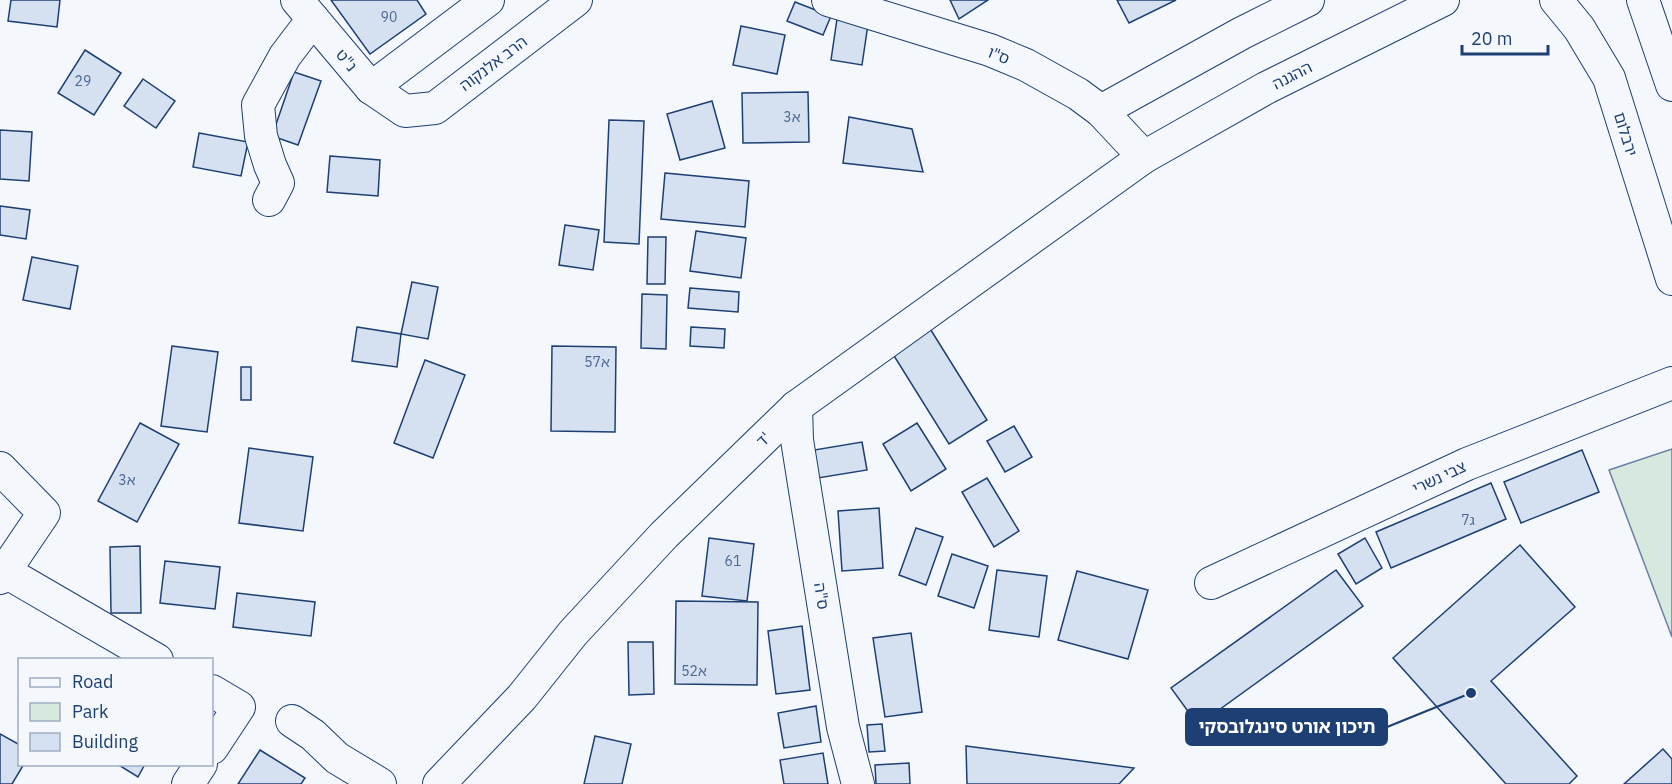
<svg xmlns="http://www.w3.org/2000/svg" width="1672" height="784" font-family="'IBM Plex Sans','Noto Sans Hebrew',sans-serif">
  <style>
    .green { fill: #d7e8df; stroke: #687fa3; stroke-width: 1.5 }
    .building { fill: #d5e0f0; stroke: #1d3f73; stroke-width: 1.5 }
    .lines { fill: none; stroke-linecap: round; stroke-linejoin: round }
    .minor-casing { stroke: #1d3f73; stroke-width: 34 }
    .minor { stroke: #f4f7fb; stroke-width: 32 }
    .labels { text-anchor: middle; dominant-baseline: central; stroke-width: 4.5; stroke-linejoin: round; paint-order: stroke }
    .number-label { font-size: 14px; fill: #4b6792 }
    .street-label { font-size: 16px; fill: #1d3f73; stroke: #f4f7fb }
    .leader { fill: none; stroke: #1d3f73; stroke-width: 2 }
    .callout-dot { fill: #1d3f73; stroke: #f4f7fb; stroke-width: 2 }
    .callout { fill: #1d3f73; stroke: #1d3f73; stroke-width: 2 }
    .callout-label { font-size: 18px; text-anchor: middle; font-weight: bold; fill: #fff }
  </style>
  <rect width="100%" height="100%" fill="#f4f7fb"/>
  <polygon class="green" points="1672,449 1672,637 1609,470"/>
  <g class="building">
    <polygon points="11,0 60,0 57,27 8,21"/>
    <polygon points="331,0 417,0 426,14 370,54"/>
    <polygon points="950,0 988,0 959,19"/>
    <polygon points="1117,0 1176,0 1129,23"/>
    <polygon points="795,2 831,16 823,35 787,21"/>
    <polygon points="837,19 868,24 862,65 831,60"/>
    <polygon points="741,26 785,35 777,74 733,65"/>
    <polygon points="85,50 121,73 94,115 58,93"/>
    <polygon points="294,72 321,81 298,145 272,136"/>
    <polygon points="143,79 175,101 156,128 124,106"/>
    <polygon points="808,92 809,142 743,143 742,93"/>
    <polygon points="712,101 725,148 680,160 667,114"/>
    <polygon points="849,117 912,129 923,172 843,163"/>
    <polygon points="609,120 644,121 639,244 604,242"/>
    <polygon points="0,130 32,132 29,181 0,179"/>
    <polygon points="199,133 248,142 241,176 193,167"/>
    <polygon points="330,156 380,160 378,196 327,192"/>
    <polygon points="665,173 749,181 745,227 661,219"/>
    <polygon points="0,206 30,210 26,239 0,235"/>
    <polygon points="565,225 599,230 593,270 559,265"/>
    <polygon points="696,231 746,238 741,278 690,271"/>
    <polygon points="648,237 666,237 665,284 647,284"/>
    <polygon points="32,257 78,266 70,309 23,300"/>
    <polygon points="412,282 438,287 428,339 401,334"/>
    <polygon points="690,288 739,292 738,312 688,308"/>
    <polygon points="642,294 667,295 666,349 641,348"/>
    <polygon points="357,327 401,334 397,367 352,361"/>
    <polygon points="691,327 725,329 724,348 690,346"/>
    <polygon points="929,327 987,420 949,444 891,351"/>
    <polygon points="172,346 218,352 207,432 161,426"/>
    <polygon points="552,346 616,347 615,432 551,431"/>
    <polygon points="425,360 465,375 433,458 394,443"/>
    <rect x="241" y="367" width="10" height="33"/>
    <polygon points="140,423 179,444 137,522 98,501"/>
    <polygon points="917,423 946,469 911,491 883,444"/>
    <polygon points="1014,426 1032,457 1005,472 987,441"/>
    <polygon points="862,442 867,470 818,478 814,450"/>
    <polygon points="249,448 313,457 303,531 239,523"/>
    <polygon points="1582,450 1599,492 1521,523 1504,482"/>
    <polygon points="987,478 1019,531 994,547 962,492"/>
    <polygon points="1491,483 1506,519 1391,568 1376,532"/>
    <polygon points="879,508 883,568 842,571 838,511"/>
    <polygon points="916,528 943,537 926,585 899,575"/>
    <polygon points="709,538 754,544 747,601 702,596"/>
    <polygon points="1365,538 1382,568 1356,584 1338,554"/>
    <polygon points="1520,545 1575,607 1491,681 1577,776 1569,784 1506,784 1393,658"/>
    <polygon points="140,546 141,613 111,613 110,547"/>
    <polygon points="952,554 988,566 974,608 938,596"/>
    <polygon points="165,561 220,567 215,609 160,603"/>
    <polygon points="997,570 1047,576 1039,637 989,630"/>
    <polygon points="1336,570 1363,606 1198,725 1171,688"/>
    <polygon points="1077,571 1148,590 1128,659 1058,640"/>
    <polygon points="237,593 315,602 311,636 233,627"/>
    <polygon points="676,601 758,602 757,685 675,684"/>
    <polygon points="802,626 810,690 776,694 768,631"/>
    <polygon points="911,633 922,712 885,717 873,638"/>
    <polygon points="628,642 653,642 654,694 629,695"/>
    <polygon points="816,706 821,742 784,748 778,713"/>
    <polygon points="882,724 885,751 869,752 867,725"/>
    <polygon points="0,734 20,745 20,764 24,764 12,784 0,784"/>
    <polygon points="595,736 631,744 622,784 584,784"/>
    <polygon points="966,746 1134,768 1119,784 967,784"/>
    <polygon points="1663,749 1672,759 1672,784 1624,784"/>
    <polygon points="260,750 305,778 301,784 238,784"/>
    <polygon points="823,753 828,784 784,784 780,760"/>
    <polygon points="909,763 910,784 876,784 875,765"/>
    <polygon points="117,764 145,764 138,777"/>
  </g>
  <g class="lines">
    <g class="minor-casing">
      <g id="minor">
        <polyline points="297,0 371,88 405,111 435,108 576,0"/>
        <polyline points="828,0 990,50 1026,65 1078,94 1101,111 1144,157"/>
        <polyline points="1556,0 1579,28 1609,78 1672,279"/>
        <polyline points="1643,0 1672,85"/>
        <polyline points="371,88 488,0"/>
        <polyline points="1101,111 1242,33 1308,0"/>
        <polyline points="269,200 278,183 270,165 261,136 258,105 285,56 313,19"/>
        <polyline points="796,407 797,440 843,727 858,784"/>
        <polyline points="0,468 44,513 0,578"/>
        <polyline points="4,571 157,660"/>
        <polyline points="1211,583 1467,464 1672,383"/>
        <polyline points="212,691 239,707 212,748"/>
        <polyline points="292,721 313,735 337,758 380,784"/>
        <polyline points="188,784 201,764"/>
        <polyline points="439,784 522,697 573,633 664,535 796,407 1144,157 1266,88 1443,0"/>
      </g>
    </g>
    <use href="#minor" class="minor"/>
  </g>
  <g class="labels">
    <g class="number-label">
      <text x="389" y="17">90</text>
      <text x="83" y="81">29</text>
      <text x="792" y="117">3א</text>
      <text x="597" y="362">57א</text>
      <text x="127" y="480">3א</text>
      <text x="1468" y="520">7ג</text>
      <text x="733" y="561">61</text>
      <text x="694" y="671">52א</text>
    </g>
    <g class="street-label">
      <text transform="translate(999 55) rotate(22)">ס"ו</text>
      <text transform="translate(347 60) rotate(50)">נ"ט</text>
      <text transform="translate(493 63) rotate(-37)">הרב אלנקוה</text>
      <text transform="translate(1292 75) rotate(-27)">ההגנה</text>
      <text transform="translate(1626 134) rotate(73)">ירבלום</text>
      <text transform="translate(763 439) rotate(-44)">ד'</text>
      <text transform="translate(1439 477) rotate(-25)">צבי נשרי</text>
      <text transform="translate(822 596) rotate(81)">ס"ה</text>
    </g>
  </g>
  <path class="leader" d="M1471 693L1387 727"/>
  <circle class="callout-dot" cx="1471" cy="693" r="6"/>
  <rect class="callout" x="1186" y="709" width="201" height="36" rx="6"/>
  <g class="callout-label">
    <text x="1287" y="733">תיכון אורט סינגלובסקי</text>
  </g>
  <rect x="18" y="658" width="195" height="108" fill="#f4f7fb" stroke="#9eadc5" stroke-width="1.5"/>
  <rect x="30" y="678" width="30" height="9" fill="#f4f7fb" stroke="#9eadc5" stroke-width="1.5"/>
  <text x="72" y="688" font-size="18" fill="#1d3f73">Road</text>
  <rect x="30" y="703" width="30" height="18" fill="#d7e8df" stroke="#9eadc5" stroke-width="1.5"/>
  <text x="72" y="718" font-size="18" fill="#1d3f73">Park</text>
  <rect x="30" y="733" width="30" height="18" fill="#d5e0f0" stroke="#9eadc5" stroke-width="1.5"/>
  <text x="72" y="748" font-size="18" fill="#1d3f73">Building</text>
  <path d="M1462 45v9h86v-9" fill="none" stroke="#1d3f73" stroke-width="3"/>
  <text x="1471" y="45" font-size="18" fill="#1d3f73" stroke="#f4f7fb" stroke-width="4.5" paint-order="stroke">20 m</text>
</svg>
